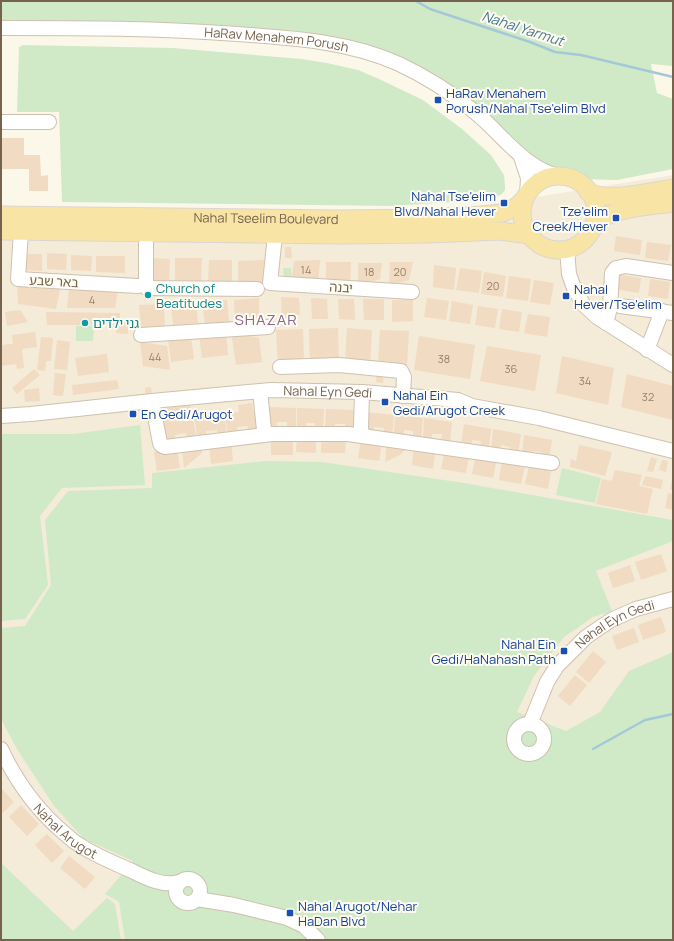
<svg xmlns="http://www.w3.org/2000/svg" width="674" height="941" font-family="Manrope,'Noto Sans Hebrew',sans-serif">
  <style>
    .residential { fill: #f4ebd8 }
    .green { fill: #d0eac8 }
    .lines { fill: none; stroke-linecap: round; stroke-linejoin: round }
    .stream { stroke: #a4c8d7; stroke-width: 2.5 }
    .building { fill: #f1dbc2 }
    .minor-casing { stroke: #cec1af; stroke-width: 16 }
    .major-casing { stroke: #dbd6d1; stroke-width: 19 }
    .minor { stroke: #fff; stroke-width: 14 }
    .major { stroke: #f8e5a5; stroke-width: 17 }
    .transit-dot { fill: #1a4fb4; stroke: #fefbf0; stroke-width: 1.5 }
    .culture-dot { fill: #0f9aa8; stroke: #fefbf0; stroke-width: 1.5 }
    .labels { text-anchor: middle; dominant-baseline: central; stroke-width: 4; stroke-linejoin: round; paint-order: stroke }
    .number-label { font-size: 11px; fill: #95806a }
    .street-label { font-size: 13px; fill: #76624d; stroke: #fefbf0 }
    .transit-label { font-size: 13px; fill: #164399; stroke: #fefbf0; text-anchor: start }
    .culture-label { font-size: 13px; fill: #0d838f; stroke: #fefbf0; text-anchor: start }
    .water-label { font-size: 14px; font-style: italic; fill: #4b7a90; stroke: #fefbf0 }
    .quarter-label { font-size: 15px; letter-spacing: 1px; fill: #8a6692; stroke: #fefbf0 }
  </style>
  <rect width="100%" height="100%" fill="#fcf8e9"/>
  <polygon class="residential" points="673,175 673,791 288,940 1,940 1,207 212,211 435,209 486,205"/>
  <g class="green">
    <polygon points="1,1 673,1 673,66 651,64 657,93 673,99 673,169 617,180 582,179 565,171 535,164 519,150 476,104 432,76 383,51 311,34 225,29 1,22"/>
    <polygon points="23,45 173,48 302,59 327,63 358,70 379,79 423,100 462,129 491,155 504,175 505,186 505,190 502,194 496,197 484,200 392,206 62,202 59,112 17,112 19,47"/>
    <polygon points="283,268 291,268 292,282 284,281"/>
    <polygon points="76,326 94,326 93,341 76,341"/>
    <polygon points="140,425 145,485 62,488 40,516 48,585 25,619 1,621 1,434 73,434"/>
    <polygon points="266,461 322,462 464,483 673,520 673,541 596,571 612,611 593,617 564,637 534,676 517,712 566,731 600,712 629,671 673,652 673,940 125,940 119,902 105,894 133,861 84,839 54,806 17,749 1,719 1,628 25,626 51,585 45,520 68,491 152,488 152,473"/>
    <polygon points="562,468 601,478 595,503 556,495"/>
    <polygon points="1,863 73,931 107,898 115,904 121,940 1,940"/>
  </g>
  <g class="lines">
    <g class="stream">
      <polyline points="416,1 430,9 530,42 555,52 581,55 673,77"/>
      <polyline points="593,749 645,720 673,714"/>
    </g>
  </g>
  <g class="building">
    <polygon points="1,138 24,138 24,155 40,155 41,176 48,175 48,191 29,191 29,169 1,169"/>
    <polygon points="616,236 642,240 640,255 614,251"/>
    <polygon points="647,242 671,245 668,261 645,258"/>
    <polygon points="285,247 291,247 292,258 285,258"/>
    <polygon points="47,253 67,254 66,270 47,269"/>
    <polygon points="22,254 42,254 42,271 22,270"/>
    <polygon points="71,255 92,256 91,271 71,270"/>
    <polygon points="96,256 125,256 125,273 96,272"/>
    <polygon points="147,258 170,259 169,280 146,283"/>
    <polygon points="175,258 202,258 201,282 175,281"/>
    <polygon points="209,260 232,260 232,282 208,282"/>
    <polygon points="264,260 263,282 238,282 238,261"/>
    <polygon points="320,260 318,285 292,278 294,261"/>
    <polygon points="326,262 351,262 350,285 326,285"/>
    <polygon points="390,262 413,262 409,280 389,286"/>
    <polygon points="358,263 382,263 380,279 358,285"/>
    <polygon points="434,265 456,268 454,290 433,287"/>
    <polygon points="460,268 482,271 479,293 456,290"/>
    <polygon points="484,272 506,276 503,297 481,294"/>
    <polygon points="615,274 641,278 639,293 613,289"/>
    <polygon points="509,276 531,279 528,301 506,298"/>
    <polygon points="650,279 670,282 668,299 648,296"/>
    <polygon points="534,280 554,283 550,305 530,302"/>
    <polygon points="17,284 61,285 56,309 18,304"/>
    <polygon points="69,288 118,290 115,308 67,308"/>
    <polygon points="281,297 299,298 300,314 282,319"/>
    <polygon points="259,298 259,322 235,323 234,300"/>
    <polygon points="311,298 327,299 328,319 312,319"/>
    <polygon points="427,298 449,301 446,320 424,317"/>
    <polygon points="338,299 354,299 355,320 339,319"/>
    <polygon points="363,299 384,299 384,320 364,320"/>
    <polygon points="227,300 229,323 205,324 202,302"/>
    <polygon points="392,300 413,300 413,321 392,322"/>
    <polygon points="452,301 473,305 470,324 449,321"/>
    <polygon points="196,302 198,323 173,325 171,304"/>
    <polygon points="164,304 165,326 141,327 139,305"/>
    <polygon points="478,306 498,309 495,328 475,325"/>
    <polygon points="502,309 522,312 519,332 499,329"/>
    <polygon points="20,310 28,322 7,326 5,312"/>
    <polygon points="46,312 120,313 120,322 128,323 128,334 116,333 116,325 47,325"/>
    <polygon points="528,314 550,317 547,337 524,333"/>
    <polygon points="338,328 339,361 310,362 309,329"/>
    <polygon points="347,328 372,330 370,364 345,362"/>
    <polygon points="303,329 304,362 278,363 276,330"/>
    <polygon points="380,330 409,331 407,366 378,364"/>
    <polygon points="226,331 228,355 202,358 199,335"/>
    <polygon points="231,331 259,338 262,362 236,365"/>
    <polygon points="35,332 37,347 22,349 24,368 17,369 16,364 1,366 1,345 13,344 12,335"/>
    <polygon points="191,336 194,359 171,362 168,339"/>
    <polygon points="419,336 475,345 470,379 414,370"/>
    <polygon points="41,337 53,338 51,361 46,361 45,371 37,370"/>
    <polygon points="57,340 70,342 67,370 54,369"/>
    <polygon points="140,342 167,346 170,370 143,366"/>
    <polygon points="487,346 541,355 535,391 480,381"/>
    <polygon points="107,354 109,372 78,376 75,358"/>
    <polygon points="562,356 614,368 608,405 556,393"/>
    <polygon points="34,369 40,375 17,394 12,388"/>
    <polygon points="377,372 384,372 383,383 376,382"/>
    <polygon points="55,373 66,374 63,396 53,395"/>
    <polygon points="627,374 673,386 673,420 621,407"/>
    <polygon points="117,380 119,389 73,395 72,385"/>
    <polygon points="151,387 152,394 145,395 145,388"/>
    <polygon points="39,388 40,401 25,402 24,390"/>
    <polygon points="252,403 253,411 255,410 258,431 249,433 247,426 237,427 238,434 228,435 225,414 239,412 238,405"/>
    <polygon points="190,405 197,439 187,440 186,433 175,435 176,442 167,443 160,409"/>
    <polygon points="267,407 296,408 296,429 287,429 287,422 277,422 276,429 267,428"/>
    <polygon points="297,408 324,409 323,430 315,430 315,423 306,423 306,430 297,430"/>
    <polygon points="326,409 354,410 353,431 345,431 345,424 335,424 335,431 325,430"/>
    <polygon points="366,412 394,415 392,436 384,435 384,428 374,427 374,434 365,433"/>
    <polygon points="224,414 227,436 218,437 217,430 206,431 207,438 198,439 194,418"/>
    <polygon points="395,415 423,418 421,439 413,438 413,431 404,430 403,437 394,436"/>
    <polygon points="424,418 452,422 450,443 441,441 442,434 432,434 432,441 423,440"/>
    <polygon points="464,424 491,429 489,450 480,448 481,441 472,440 471,447 461,445"/>
    <polygon points="493,429 521,434 518,455 509,454 510,447 501,445 500,452 491,451"/>
    <polygon points="524,435 552,440 549,461 541,459 542,452 532,451 531,458 522,456"/>
    <polygon points="297,436 316,436 316,453 296,452"/>
    <polygon points="321,437 346,437 345,453 321,453"/>
    <rect x="271" y="438" width="22" height="17"/>
    <polygon points="257,440 256,444 233,447 234,443"/>
    <polygon points="361,440 382,442 379,461 358,458"/>
    <polygon points="231,442 233,461 211,464 209,445"/>
    <polygon points="387,443 409,446 400,455 385,462"/>
    <polygon points="579,445 612,452 605,476 570,467 571,459 576,461"/>
    <polygon points="202,446 202,453 184,468 182,449"/>
    <polygon points="414,446 436,449 433,469 412,465"/>
    <polygon points="177,449 180,468 157,471 154,452"/>
    <polygon points="445,451 469,455 466,473 441,469"/>
    <polygon points="476,455 497,458 493,478 472,474"/>
    <polygon points="651,457 657,459 653,472 647,471"/>
    <polygon points="662,460 668,461 666,472 659,470"/>
    <polygon points="502,461 525,465 521,484 499,480"/>
    <polygon points="529,466 551,471 548,489 525,484"/>
    <polygon points="615,470 642,475 639,486 653,489 647,514 596,504 602,479 612,481"/>
    <polygon points="645,476 663,480 661,489 642,485"/>
    <polygon points="672,480 673,480 673,490 670,489"/>
    <polygon points="668,493 673,494 673,510 665,508"/>
    <polygon points="661,554 667,571 641,580 635,562"/>
    <polygon points="630,565 635,581 613,588 608,573"/>
    <polygon points="661,617 666,632 643,640 638,625"/>
    <polygon points="634,628 639,642 617,650 612,636"/>
    <polygon points="593,651 606,662 589,683 576,672"/>
    <polygon points="575,675 587,685 570,706 558,696"/>
    <polygon points="1,788 14,802 3,813 1,811"/>
    <polygon points="21,805 39,824 27,836 9,817"/>
    <polygon points="47,834 64,851 52,863 35,845"/>
    <polygon points="69,856 95,877 85,889 60,868"/>
  </g>
  <g class="lines">
    <g class="minor-casing">
      <g id="minor">
        <path id="s1" d="M1 28C80 28 158 28 237 34 292 38 349 41 399 64 427 77 453 94 476 113 503 135 525 170 562 177"/>
        <polyline points="1,122 49,122"/>
        <polyline points="521,157 528,178 527,195"/>
        <polyline points="21,231 18,279 138,286"/>
        <polyline points="275,235 270,283 412,292"/>
        <polyline points="146,243 146,283 147,288 257,289"/>
        <polyline points="567,249 569,274 574,288 583,304 597,317 673,365"/>
        <polyline points="620,306 673,313"/>
        <polyline points="606,323 610,308 612,273 616,268 626,266 673,273"/>
        <polyline points="141,335 268,327"/>
        <polyline points="647,350 662,311"/>
        <polyline points="280,367 339,365 401,371 404,377 403,396"/>
        <polyline points="260,391 264,430 267,433 272,434"/>
        <polyline points="362,392 361,428 362,433 365,436"/>
        <polyline points="152,401 160,443 161,445 165,447 272,434 348,434 552,463"/>
        <path id="s2" d="M1 416 31 414 152 401 271 390 362 392 458 400 472 406 539 418 673 451"/>
        <path id="s3" d="M530 724 547 682 557 666 586 637 611 620 636 609 673 599"/>
        <circle cx="529" cy="739" r="15"/>
        <path id="s4" d="M1 749C16 781 36 809 63 832 68 836 72 841 78 844 94 855 112 862 130 870 144 877 163 887 179 882"/>
        <circle cx="188" cy="891" r="12"/>
        <polyline points="197,899 234,905 287,918 304,926 318,940"/>
      </g>
    </g>
    <g class="major-casing">
      <g id="major">
        <circle cx="559" cy="213" r="37"/>
        <path d="M588 192C609 202 649 192 673 188"/>
        <path id="s5" d="M1 215 341 219 422 218 481 215 503 213 517 206 525 198"/>
        <path d="M594 223C617 207 647 207 673 203"/>
        <polyline points="1,231 342,235 428,234 500,231 529,235"/>
      </g>
    </g>
    <use href="#minor" class="minor"/>
    <use href="#major" class="major"/>
  </g>
  <g class="transit-dot">
    <rect x="434" y="96" width="8" height="8" rx="2"/>
    <rect x="500" y="199" width="8" height="8" rx="2"/>
    <rect x="612" y="214" width="8" height="8" rx="2"/>
    <rect x="562" y="292" width="8" height="8" rx="2"/>
    <rect x="381" y="398" width="8" height="8" rx="2"/>
    <rect x="129" y="410" width="8" height="8" rx="2"/>
    <rect x="560" y="647" width="8" height="8" rx="2"/>
    <rect x="286" y="909" width="8" height="8" rx="2"/>
  </g>
  <g class="culture-dot">
    <circle cx="148" cy="295" r="4"/>
    <circle cx="85" cy="323" r="4"/>
  </g>
  <g class="labels">
    <g class="number-label">
      <text x="306" y="269">14</text>
      <text x="369" y="271">18</text>
      <text x="400" y="271">20</text>
      <text x="493" y="285">20</text>
      <text x="92" y="299">4</text>
      <text x="155" y="356">44</text>
      <text x="444" y="358">38</text>
      <text x="511" y="368">36</text>
      <text x="585" y="380">34</text>
      <text x="648" y="396">32</text>
    </g>
    <g class="street-label">
      <text stroke="none"><textPath href="#s1" startOffset="276">HaRav Menahem Porush</textPath></text>
      <text stroke="none"><textPath href="#s5" startOffset="265">Nahal Tseelim Boulevard</textPath></text>
      <text transform="translate(54 281) rotate(3)">באר שבע</text>
      <text transform="translate(341 287) rotate(4)">יבנה</text>
      <text stroke="none"><textPath href="#s2" startOffset="328">Nahal Eyn Gedi</textPath></text>
      <text stroke="none"><textPath href="#s3" startOffset="137">Nahal Eyn Gedi</textPath></text>
      <text stroke="none"><textPath href="#s4" startOffset="106">Nahal Arugot</textPath></text>
    </g>
    <g class="transit-label">
      <text x="446" y="93">HaRav Menahem<tspan x="446" dy="15">Porush/Nahal Tse'elim Blvd</tspan></text>
      <text x="496" y="196" text-anchor="end">Nahal Tse'elim<tspan x="496" dy="15">Blvd/Nahal Hever</tspan></text>
      <text x="608" y="211" text-anchor="end">Tze'elim<tspan x="608" dy="15">Creek/Hever</tspan></text>
      <text x="574" y="289">Nahal<tspan x="574" dy="15">Hever/Tse'elim</tspan></text>
      <text x="393" y="395">Nahal Ein<tspan x="393" dy="15">Gedi/Arugot Creek</tspan></text>
      <text x="141" y="414">En Gedi/Arugot</text>
      <text x="556" y="644" text-anchor="end">Nahal Ein<tspan x="556" dy="15">Gedi/HaNahash Path</tspan></text>
      <text x="298" y="906">Nahal Arugot/Nehar<tspan x="298" dy="15">HaDan Blvd</tspan></text>
    </g>
    <g class="culture-label">
      <text x="156" y="288">Church of<tspan x="156" dy="15">Beatitudes</tspan></text>
      <text x="93" y="323">גני ילדים</text>
    </g>
    <g class="water-label">
      <text transform="translate(523 28) rotate(18)">Nahal Yarmut</text>
    </g>
    <g class="quarter-label">
      <text x="266" y="319">SHAZAR</text>
    </g>
  </g>
  <rect width="674" height="941" fill="none" stroke="#76624d" stroke-width="4"/>
</svg>
